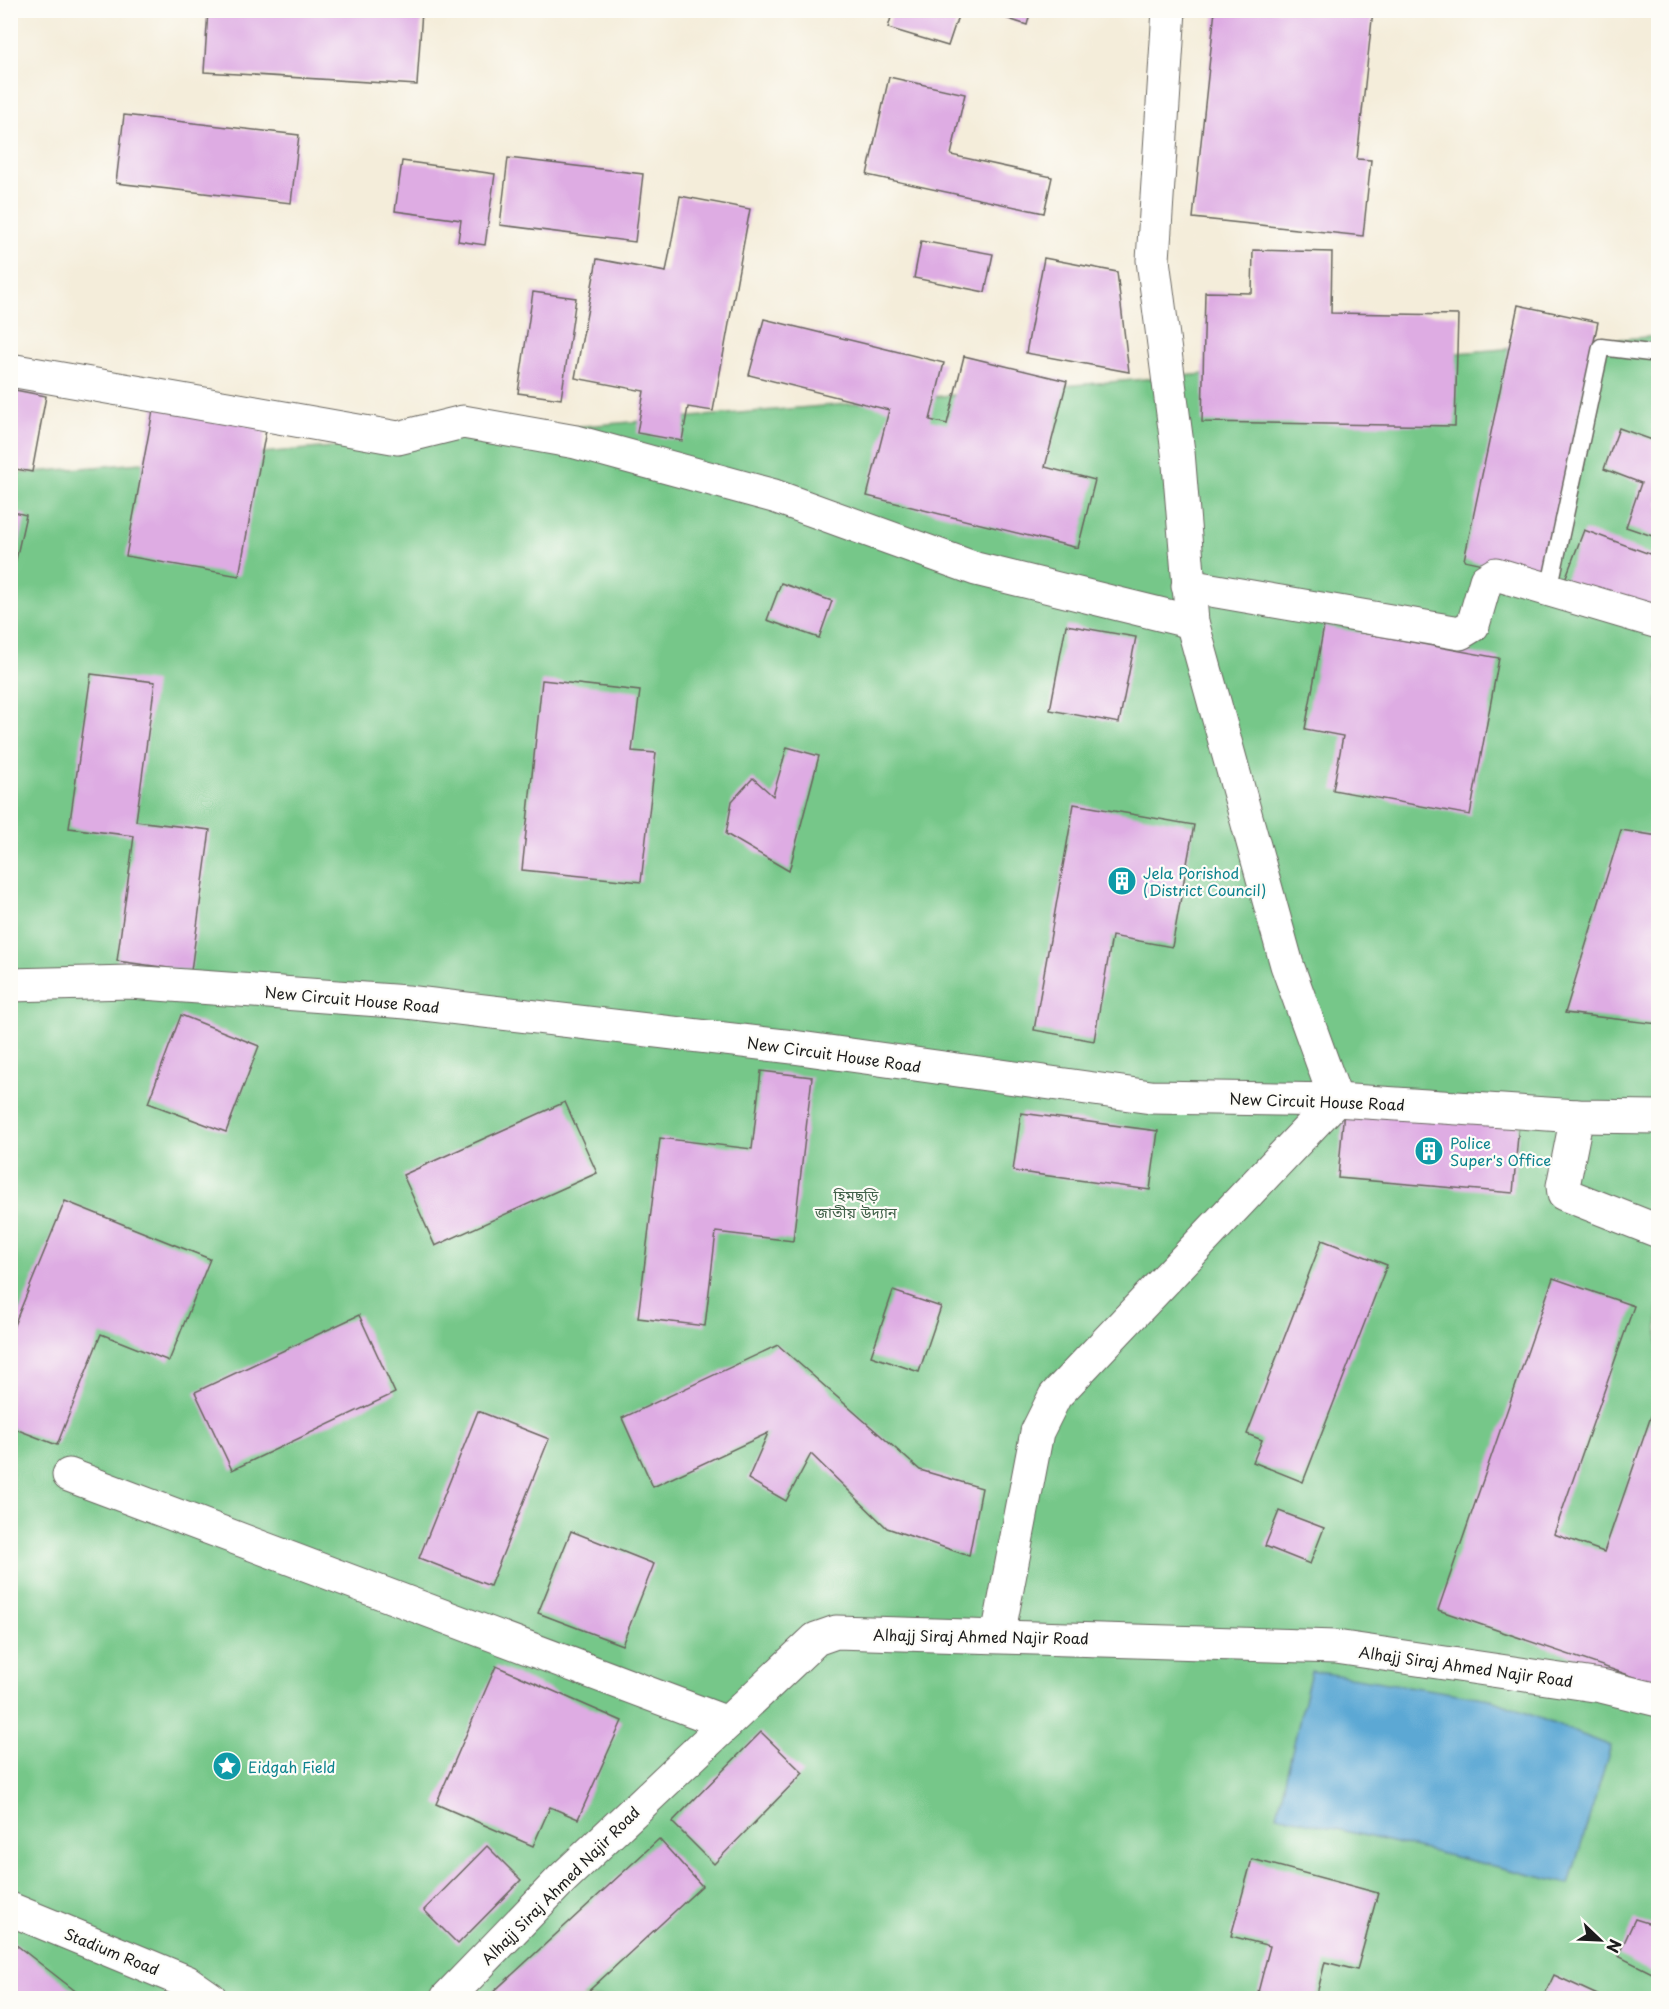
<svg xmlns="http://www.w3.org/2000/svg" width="1669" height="2009" font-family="'Playpen Sans','Noto Sans Bengali',sans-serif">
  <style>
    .green { fill: #76c789; stroke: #497252; stroke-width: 1.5 }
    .water { fill: #5ba8d4; stroke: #3c6278; stroke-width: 1.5 }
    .building { fill: #deace3 }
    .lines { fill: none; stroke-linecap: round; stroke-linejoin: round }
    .service-casing { stroke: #68655e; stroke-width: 19 }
    .minor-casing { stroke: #68655e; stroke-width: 35 }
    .tertiary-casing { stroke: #68655e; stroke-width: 35 }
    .service { stroke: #fff; stroke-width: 16 }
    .minor { stroke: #fff; stroke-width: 33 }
    .tertiary { stroke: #fff; stroke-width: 33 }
    .labels { text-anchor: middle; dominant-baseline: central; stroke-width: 4.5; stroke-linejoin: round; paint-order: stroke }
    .culture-label { font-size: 15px; fill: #0d838f; stroke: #fdfcf7; text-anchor: start }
    .street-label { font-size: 15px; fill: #1c1c1c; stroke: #fdfcf7 }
    .park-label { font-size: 15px; fill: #406048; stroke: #fdfcf7 }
  </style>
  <rect width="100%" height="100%" fill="#fdfcf7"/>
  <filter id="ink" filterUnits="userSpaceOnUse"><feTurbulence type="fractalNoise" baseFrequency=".0167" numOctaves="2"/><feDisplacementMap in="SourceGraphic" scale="12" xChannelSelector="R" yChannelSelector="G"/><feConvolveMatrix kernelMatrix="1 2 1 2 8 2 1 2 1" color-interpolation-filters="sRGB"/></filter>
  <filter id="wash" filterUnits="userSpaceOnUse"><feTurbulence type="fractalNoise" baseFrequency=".008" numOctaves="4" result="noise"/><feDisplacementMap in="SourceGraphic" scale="24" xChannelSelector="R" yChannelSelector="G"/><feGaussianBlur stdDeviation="1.35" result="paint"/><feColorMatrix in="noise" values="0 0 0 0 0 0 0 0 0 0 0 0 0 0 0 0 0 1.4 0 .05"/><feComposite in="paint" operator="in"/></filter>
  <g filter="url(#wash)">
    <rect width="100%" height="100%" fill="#f4edda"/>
    <polygon class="green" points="1658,336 1658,1998 11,1998 10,474"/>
    <polygon class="water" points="1311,1671 1490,1699 1611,1746 1569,1884 1277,1815"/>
    <g id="blocks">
      <g class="building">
        <polygon points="208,10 422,10 417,85 204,72"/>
        <polygon points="893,10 960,10 948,46 888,28"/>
        <polygon points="981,10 1031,10 1027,25"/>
        <polygon points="1215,10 1373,10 1357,159 1371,160 1363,236 1193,218"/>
        <polygon points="889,77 965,94 951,155 1052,177 1044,213 867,175"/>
        <polygon points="124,115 299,135 291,203 116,183"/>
        <polygon points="508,158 643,174 635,242 500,225"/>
        <polygon points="402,161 495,174 485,245 458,241 461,220 395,211"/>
        <polygon points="680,196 750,209 713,411 688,407 682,441 637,433 644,391 575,378 597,259 666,272"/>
        <polygon points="921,241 993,254 985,292 914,278"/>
        <polygon points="1253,250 1332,252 1331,313 1458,315 1455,426 1202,422 1205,292 1252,293"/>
        <polygon points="1044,258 1117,272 1129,372 1026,353"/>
        <polygon points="533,292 576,298 561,399 518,393"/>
        <polygon points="1518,305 1598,322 1544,577 1464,560"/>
        <polygon points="764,319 944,363 930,420 947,424 964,356 1067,381 1045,467 1095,480 1078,548 867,496 889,410 749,375"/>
        <polygon points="10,389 46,396 32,472 10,468"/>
        <polygon points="154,405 267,425 239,576 126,556"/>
        <polygon points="1619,428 1658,442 1658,538 1626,527 1641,483 1604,469"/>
        <polygon points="10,511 26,515 11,582 10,582"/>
        <polygon points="1584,530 1658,557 1658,609 1564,582"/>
        <polygon points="781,583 832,601 819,638 767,620"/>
        <polygon points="1066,625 1136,637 1119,723 1050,710"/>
        <polygon points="1324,626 1499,658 1470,815 1333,790 1343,736 1305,729"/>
        <polygon points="91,674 155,682 136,821 210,830 191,971 117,961 134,836 69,828"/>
        <polygon points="542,680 640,691 632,751 656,753 641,882 522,870"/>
        <polygon points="787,747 819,756 789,871 726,834 732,801 753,778 773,796"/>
        <polygon points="1074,804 1194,825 1172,947 1112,936 1094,1041 1034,1030"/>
        <polygon points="1621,830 1658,836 1658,1024 1565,1013"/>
        <polygon points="181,1015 259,1046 226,1132 148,1103"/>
        <polygon points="761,1071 812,1077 793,1241 716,1232 705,1326 638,1318 660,1138 752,1149"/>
        <polygon points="565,1102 597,1173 435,1246 403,1175"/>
        <polygon points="1344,1109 1519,1124 1513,1193 1338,1178"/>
        <polygon points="1021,1113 1158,1131 1150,1190 1013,1171"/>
        <polygon points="65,1201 210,1259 169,1361 101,1334 57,1445 10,1427 10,1335"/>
        <polygon points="1322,1240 1387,1265 1303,1482 1253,1462 1262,1440 1247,1434"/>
        <polygon points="1553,1278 1634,1306 1554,1534 1604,1552 1658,1396 1658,1685 1438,1610"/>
        <polygon points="893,1291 941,1307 919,1372 871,1356"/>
        <polygon points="359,1315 395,1393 232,1470 195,1392"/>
        <polygon points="778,1345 920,1470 982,1488 969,1556 887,1528 811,1454 786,1501 748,1479 768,1433 653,1487 622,1418"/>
        <polygon points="478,1411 549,1439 490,1586 419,1558"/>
        <polygon points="1279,1511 1324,1528 1310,1564 1265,1546"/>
        <polygon points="571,1531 654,1564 622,1645 538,1613"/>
        <polygon points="496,1666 622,1721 578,1819 550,1807 533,1846 436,1804"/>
        <polygon points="761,1732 803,1773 714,1864 672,1822"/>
        <polygon points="659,1839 702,1886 581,1998 492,1998 489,1996"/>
        <polygon points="487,1846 521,1880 458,1944 424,1910"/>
        <polygon points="1252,1859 1378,1893 1357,1970 1325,1962 1316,1998 1282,1998 1258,1992 1270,1946 1231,1936"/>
        <polygon points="1635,1919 1658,1926 1658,1976 1618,1956"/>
        <polygon points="10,1940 78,1993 74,1998 10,1998"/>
        <polygon points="1554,1975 1604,1998 1543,1998"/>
      </g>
    </g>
  </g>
  <g filter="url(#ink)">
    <use href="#blocks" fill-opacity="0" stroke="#68655e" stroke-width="1.5"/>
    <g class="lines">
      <g class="service-casing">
        <polyline id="service" points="1549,590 1601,347 1658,354"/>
      </g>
      <g class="minor-casing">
        <g id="minor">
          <polyline points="10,370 398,438 463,422 576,442 774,496 976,569 1192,622"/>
          <polyline points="1188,586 1460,633 1473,625 1486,580 1496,574 1658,622"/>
          <polyline points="1577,1116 1563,1186 1564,1194 1658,1231"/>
          <polyline points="69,1475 727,1723"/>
          <polyline points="998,1636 1037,1432 1055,1396 1336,1100 1287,965 1192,622 1178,452 1153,260 1169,10"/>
          <polyline points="10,1909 187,1982 210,1998"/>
          <polyline points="447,1998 562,1879 816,1639 836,1632 1336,1647 1601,1686 1658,1700"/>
        </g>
      </g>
      <g class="tertiary-casing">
        <polyline id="tertiary" points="10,985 130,982 407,1002 793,1047 1151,1097 1336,1100 1577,1116 1658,1117"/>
      </g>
      <use href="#service" class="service"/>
      <use href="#minor" class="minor"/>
      <use href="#tertiary" class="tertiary"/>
    </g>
  </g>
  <defs>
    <g id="building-disc" transform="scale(1.5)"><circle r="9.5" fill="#0f9aa8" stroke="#fdfcf7"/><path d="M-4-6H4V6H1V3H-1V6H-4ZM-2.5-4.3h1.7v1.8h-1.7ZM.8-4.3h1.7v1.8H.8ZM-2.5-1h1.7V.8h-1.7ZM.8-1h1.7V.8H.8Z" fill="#fff"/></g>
    <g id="sight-disc" transform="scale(1.5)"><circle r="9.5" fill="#0f9aa8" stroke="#fdfcf7"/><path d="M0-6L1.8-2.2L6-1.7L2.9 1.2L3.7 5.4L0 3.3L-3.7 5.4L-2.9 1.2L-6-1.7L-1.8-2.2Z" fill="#fff"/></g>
  </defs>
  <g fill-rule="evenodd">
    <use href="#building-disc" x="1122" y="881"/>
    <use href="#building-disc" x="1429" y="1151"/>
    <use href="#sight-disc" x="227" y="1766"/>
  </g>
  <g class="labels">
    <g class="culture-label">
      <text x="1143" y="872">Jela Porishod<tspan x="1143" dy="17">(District Council)</tspan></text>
      <text x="1450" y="1142">Police<tspan x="1450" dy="17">Super's Office</tspan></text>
      <text x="248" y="1766">Eidgah Field</text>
    </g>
    <g class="street-label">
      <text transform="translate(352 999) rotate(5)">New Circuit House Road</text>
      <text transform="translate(834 1054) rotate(8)">New Circuit House Road</text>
      <text transform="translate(1317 1101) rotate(2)">New Circuit House Road</text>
      <text transform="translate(981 1636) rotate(1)">Alhajj Siraj Ahmed Najir Road</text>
      <text transform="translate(1466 1666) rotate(8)">Alhajj Siraj Ahmed Najir Road</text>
      <text transform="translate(560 1885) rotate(-45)">Alhajj Siraj Ahmed Najir Road</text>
      <text transform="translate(112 1951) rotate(22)">Stadium Road</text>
    </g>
    <g class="park-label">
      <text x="856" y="1194">হিমছড়ি<tspan x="856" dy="17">জাতীয় উদ্যান</tspan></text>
    </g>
  </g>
  <rect width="1669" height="2009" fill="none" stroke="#fdfcf7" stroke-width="36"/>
  <g transform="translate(1600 1940) rotate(113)" stroke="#fdfcf7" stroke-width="4.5" paint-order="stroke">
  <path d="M0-4.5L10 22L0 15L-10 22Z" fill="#1c1c1c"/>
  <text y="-9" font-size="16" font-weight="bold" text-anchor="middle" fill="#1c1c1c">N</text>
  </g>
</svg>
